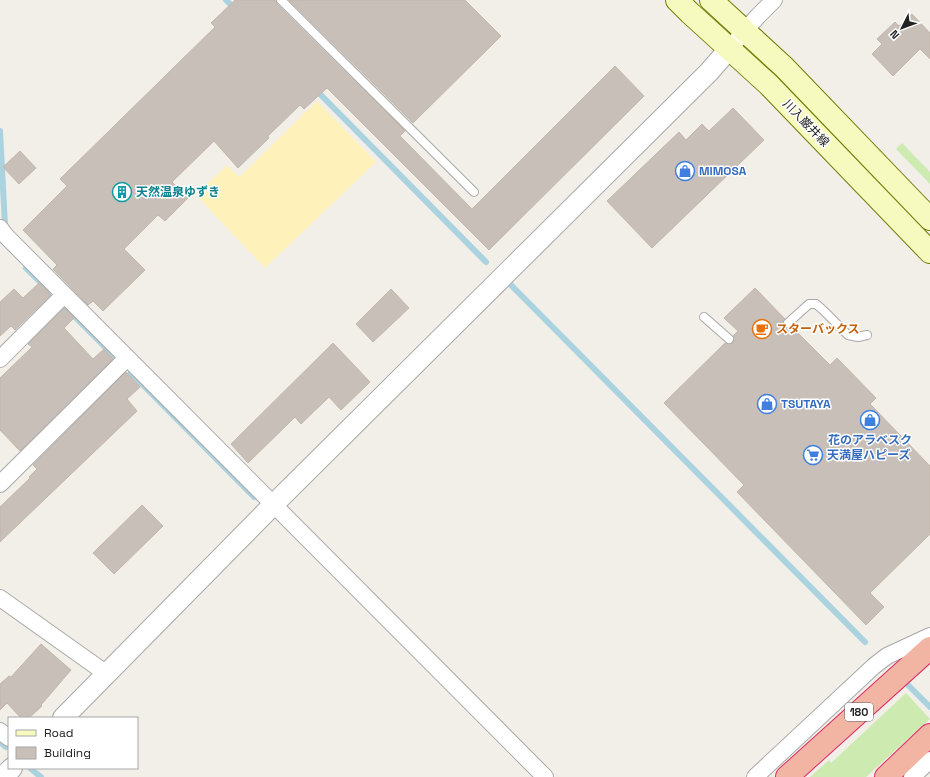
<svg xmlns="http://www.w3.org/2000/svg" width="930" height="777" font-family="'Space Grotesk','Noto Sans JP',sans-serif">
  <style>
    .grass { fill: #cdebb0 }
    .sand { fill: #fff1ba }
    .lines { fill: none; stroke-linecap: round; stroke-linejoin: round }
    .stream { stroke: #aad3df; stroke-width: 6 }
    .building { fill: #c7bfb8; stroke: #c4b6ab }
    .service-casing { stroke: #a9a9a9; stroke-width: 10 }
    .minor-casing { stroke: #a9a9a9; stroke-width: 18 }
    .tertiary-casing { stroke: #a9a9a9; stroke-width: 22 }
    .secondary-casing { stroke: #707d05; stroke-width: 24 }
    .trunk-casing { stroke: #dc2a67; stroke-width: 24 }
    .service { stroke: #fff; stroke-width: 8 }
    .minor { stroke: #fff; stroke-width: 16 }
    .tertiary { stroke: #fff; stroke-width: 20 }
    .secondary { stroke: #f7fabf; stroke-width: 22 }
    .trunk { stroke: #f2b4a3; stroke-width: 22 }
    .labels { text-anchor: middle; dominant-baseline: central; stroke-width: 3; stroke-linejoin: round; paint-order: stroke }
    .shield { fill: #fff; stroke: #646464; stroke-width: 1 }
    .shield-label { font-size: 11px; font-weight: bold; fill: #222 }
    .street-label { font-size: 12px; fill: #222; stroke: #fff }
    .shop-label { font-size: 12px; font-weight: bold; fill: #366cbe; stroke: #fff; text-anchor: start }
    .culture-label { font-size: 12px; font-weight: bold; fill: #0d838f; stroke: #fff; text-anchor: start }
    .food-label { font-size: 12px; font-weight: bold; fill: #c56008; stroke: #fff; text-anchor: start }
  </style>
  <rect width="100%" height="100%" fill="#f2efe9"/>
  <g class="grass">
    <polygon points="902,143 930,172 930,184 896,149"/>
    <polygon points="906,693 930,719 866,777 810,777 829,760 831,763"/>
  </g>
  <polygon class="sand" points="317,101 376,162 265,268 196,195 227,165 239,177"/>
  <g class="lines">
    <g class="stream">
      <polyline points="226,0 236,10"/>
      <polyline points="315,89 486,262"/>
      <polyline points="0,131 5,225 7,228"/>
      <polyline points="26,268 49,291"/>
      <polyline points="510,284 865,642"/>
      <polyline points="66,308 113,355"/>
      <polyline points="131,373 254,497"/>
      <polyline points="908,685 930,707"/>
      <polyline points="0,742 6,747"/>
      <polyline points="31,769 41,777"/>
    </g>
  </g>
  <g class="building">
    <polygon points="235,0 276,0 277,4 405,131 400,136 472,209 615,66 644,96 489,250 327,88 304,109 300,105 268,136 269,138 238,168 214,141 172,182 188,198 165,221 158,215 124,249 145,270 103,311 93,301 88,305 53,269 57,265 23,230 67,186 60,179 215,27 211,23"/>
    <polygon points="289,0 465,0 501,36 413,123"/>
    <polygon points="912,14 930,33 930,59 920,49 893,76 872,54 882,44 877,39 895,22 899,26"/>
    <polygon points="733,108 764,140 652,248 607,201 679,132 686,140 702,124 709,131"/>
    <polygon points="20,151 36,168 19,184 3,167"/>
    <polygon points="39,283 51,295 15,330 11,326 0,336 0,302 14,289 23,298"/>
    <polygon points="755,288 785,319 783,321 783,324 784,327 789,328 792,327 830,365 837,358 876,398 870,404 930,466 930,534 870,593 884,607 866,625 737,492 744,485 664,403 725,343 730,344 733,342 734,340 733,336 738,331 724,318"/>
    <polygon points="391,289 409,308 373,342 356,324"/>
    <polygon points="64,308 74,318 64,328 93,359 104,349 113,359 20,451 0,430 0,378 32,347 28,344"/>
    <polygon points="333,343 370,382 341,410 329,397 301,424 295,417 248,463 231,444"/>
    <polygon points="126,372 140,387 127,399 137,411 0,542 0,507 30,478 29,477 37,469 33,465"/>
    <polygon points="142,505 163,526 114,574 93,553"/>
    <polygon points="41,644 71,670 41,705 42,706 29,718 21,718 7,703 0,710 0,684 9,676 11,677"/>
  </g>
  <g class="lines">
    <g class="service-casing">
      <g id="service">
        <polyline points="281,0 474,192"/>
        <polyline points="704,317 729,339"/>
        <polyline points="788,323 809,304 816,304 823,310 848,335 858,337 867,335"/>
      </g>
    </g>
    <g class="minor-casing">
      <g id="minor">
        <polyline points="729,49 758,16 774,0"/>
        <polyline points="0,228 5,235 545,777"/>
        <polyline points="0,359 64,295"/>
        <polyline points="0,484 127,358"/>
        <polyline points="0,598 107,674"/>
        <polyline points="0,731 9,738"/>
        <polyline points="755,777 874,666 887,656 930,636"/>
        <polyline points="912,777 930,760"/>
      </g>
    </g>
    <g class="tertiary-casing">
      <g id="tertiary">
        <polyline points="63,718 273,505 709,72 729,49"/>
        <polyline points="3,777 12,768"/>
      </g>
    </g>
    <g class="secondary-casing">
      <g id="secondary">
        <polyline points="677,0 690,13 768,84 930,252"/>
        <polyline points="711,0 784,67 930,219"/>
      </g>
    </g>
    <g class="trunk-casing">
      <g id="trunk">
        <polyline points="787,777 930,648"/>
        <polyline points="886,777 930,735"/>
      </g>
    </g>
    <use href="#service" class="service"/>
    <use href="#minor" class="minor"/>
    <use href="#tertiary" class="tertiary"/>
    <use href="#secondary" class="secondary"/>
    <use href="#trunk" class="trunk"/>
  </g>
  <defs>
    <g id="shop-ring" transform="scale(1)"><circle r="9.5" fill="#fff" stroke="#3f7fe0" stroke-width="1.5"/><path d="M-5-2.5h2.3a2.7 3.5 0 0 1 5.4 0H5L5.5 6h-11ZM-1.5-2.5h3a1.5 2.3 0 0 0-3 0Z" fill="#3f7fe0"/></g>
    <g id="building-ring" transform="scale(1)"><circle r="9.5" fill="#fff" stroke="#0f9aa8" stroke-width="1.5"/><path d="M-4-6H4V6H1V3H-1V6H-4ZM-2.5-4.3h1.7v1.8h-1.7ZM.8-4.3h1.7v1.8H.8ZM-2.5-1h1.7V.8h-1.7ZM.8-1h1.7V.8H.8Z" fill="#0f9aa8"/></g>
    <g id="cafe-ring" transform="scale(1)"><circle r="9.5" fill="#fff" stroke="#e8710a" stroke-width="1.5"/><path d="M-5.5-4.5H6V0H3Q3 3.5 0 3.5H-2.5Q-5.5 3.5-5.5 0ZM3-3.2v2h1.7v-2ZM-6 4.5H4V6H-6Z" fill="#e8710a"/></g>
    <g id="supermarket-ring" transform="scale(1)"><circle r="9.5" fill="#fff" stroke="#3f7fe0" stroke-width="1.5"/><path d="M-6-5.5h2.5l.6 2H6L4.5 2H-2.5L-4.4-4H-6ZM-1.5 3.2a1.3 1.3 0 1 0 .1 0ZM3 3.2a1.3 1.3 0 1 0 .1 0Z" fill="#3f7fe0"/></g>
  </defs>
  <g fill-rule="evenodd">
    <use href="#shop-ring" x="685" y="171"/>
    <use href="#building-ring" x="122" y="192"/>
    <use href="#cafe-ring" x="762" y="329"/>
    <use href="#shop-ring" x="767" y="404"/>
    <use href="#shop-ring" x="870" y="420"/>
    <use href="#supermarket-ring" x="813" y="455"/>
  </g>
  <g class="labels">
    <rect class="shield" x="845" y="703" width="28" height="18" rx="3"/>
    <g class="shield-label">
      <text x="859" y="712">180</text>
    </g>
    <g class="street-label">
      <text transform="translate(806 123) rotate(46)">川入巌井線</text>
    </g>
    <g class="shop-label">
      <text x="699" y="171">MIMOSA</text>
      <text x="781" y="404">TSUTAYA</text>
      <text x="870" y="440" text-anchor="middle">花のアラベスク</text>
      <text x="827" y="455">天満屋ハピーズ</text>
    </g>
    <g class="culture-label">
      <text x="136" y="192">天然温泉ゆずき</text>
    </g>
    <g class="food-label">
      <text x="776" y="329">スターバックス</text>
    </g>
  </g>
  <rect x="8" y="717" width="130" height="52" fill="#ffffff" stroke="#a7a7a7"/>
  <rect x="16" y="730" width="20" height="6" fill="#f7fabf" stroke="#a7a7a7"/>
  <text x="44" y="737" font-size="12" fill="#222222">Road</text>
  <rect x="16" y="747" width="20" height="12" fill="#c7bfb8" stroke="#a7a7a7"/>
  <text x="44" y="757" font-size="12" fill="#222222">Building</text>
  <g transform="translate(902 28) rotate(228)" stroke="#ffffff" stroke-width="3" paint-order="stroke">
  <path d="M0-3L7 15L0 10L-7 15Z" fill="#222222"/>
  <text y="-6" font-size="11" font-weight="bold" text-anchor="middle" fill="#222222">N</text>
  </g>
</svg>
